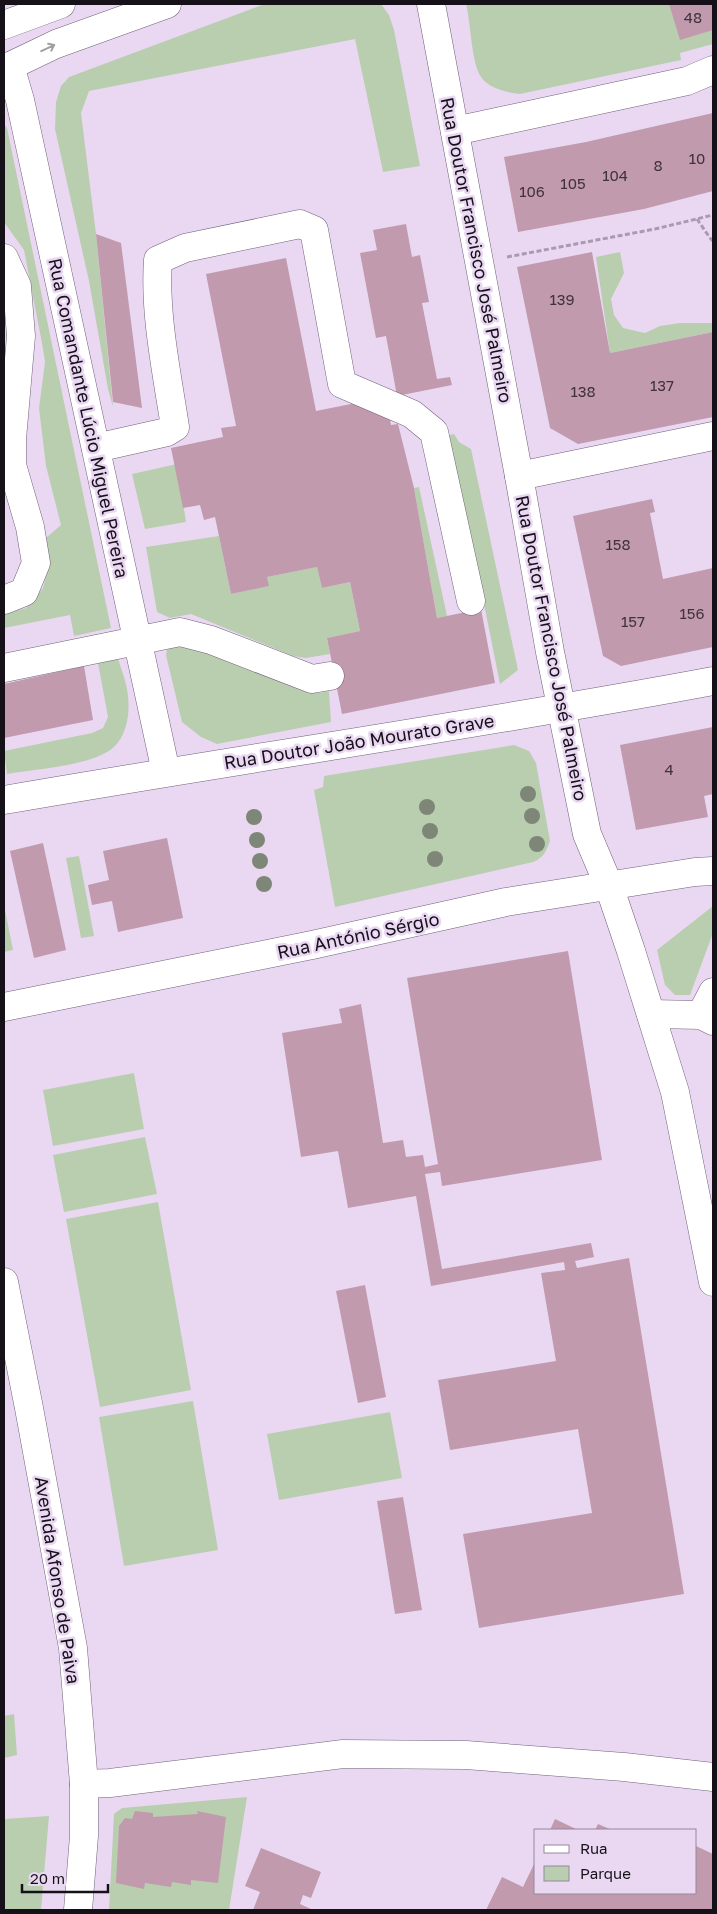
<svg xmlns="http://www.w3.org/2000/svg" width="717" height="1914" font-family="'Golos Text',sans-serif">
  <style>
    .green { fill: #b9ceaf }
    .building { fill: #c19aae }
    .lines { fill: none; stroke-linecap: round; stroke-linejoin: round }
    .minor-casing { stroke: #706178; stroke-width: 29 }
    .major-casing { stroke: #706178; stroke-width: 29 }
    .path { stroke: #a89aaf; stroke-width: 3; stroke-dasharray: 5 2.5; stroke-linecap: butt }
    .minor { stroke: #fff; stroke-width: 28 }
    .major { stroke: #fff; stroke-width: 28 }
    .tree { fill: #7d8677 }
    .oneway { stroke: #a29fa3 }
    .labels { text-anchor: middle; dominant-baseline: central; stroke-width: 5; stroke-linejoin: round; paint-order: stroke }
    .number-label { font-size: 15px; fill: #41323e }
    .street-label { font-size: 18px; fill: #161019; stroke: #ead8f3 }
  </style>
  <rect width="100%" height="100%" fill="#ead8f3"/>
  <g class="green">
    <polygon points="265,4 381,4 389,15 394,30 420,166 383,172 355,39 89,91 81,113 96,234 113,407 108,389 89,281 55,129 56,102 61,86 69,77"/>
    <path d="M466 4H713V44L680 53 681 60 520 94C508 93 488 88 481 77 471 62 471 23 466 4Z"/>
    <polygon points="4,124 7,128 111,628 74,636 70,615 4,628 4,614 26,608 43,588 48,569 46,538 61,525 46,466 39,408 45,362 42,343 24,250 4,222"/>
    <polygon points="620,252 624,273 611,299 614,315 623,328 645,333 660,326 680,323 713,323 713,332 610,353 596,257"/>
    <polygon points="454,434 459,442 471,449 518,670 500,684 481,589 446,436"/>
    <polygon points="177,464 186,522 145,529 132,474"/>
    <polygon points="419,487 447,616 437,618 414,488"/>
    <polygon points="219,536 231,594 268,586 267,577 317,567 322,588 350,582 360,631 327,638 330,654 306,658 293,656 191,614 170,618 157,612 146,547"/>
    <polygon points="183,642 303,689 318,693 329,691 331,722 217,744 201,737 182,722 166,655 168,645"/>
    <path d="M118 659C122 671 127 684 128 696 130 713 127 735 114 747 93 766 35 769 7 774L4 751 92 733 103 728 108 717 98 663Z"/>
    <path d="M514 745 529 751 536 763 550 841C546 852 543 858 533 862L335 907 314 790 323 787 324 776Z"/>
    <polygon points="79,856 94,936 81,938 66,858"/>
    <polygon points="4,905 13,950 4,952"/>
    <polygon points="713,906 713,933 690,995 675,995 665,985 657,950"/>
    <polygon points="134,1073 144,1129 53,1146 43,1090"/>
    <polygon points="145,1137 157,1194 64,1212 53,1155"/>
    <polygon points="158,1202 191,1390 100,1407 66,1219"/>
    <polygon points="193,1401 218,1550 124,1566 99,1417"/>
    <polygon points="390,1412 402,1478 279,1500 267,1434"/>
    <polygon points="14,1714 17,1755 4,1758 4,1716"/>
    <polygon points="247,1797 229,1910 109,1910 114,1814 122,1808"/>
    <polygon points="49,1816 41,1910 4,1910 4,1819"/>
  </g>
  <g class="building">
    <polygon points="669,4 713,4 713,30 680,40"/>
    <polygon points="713,113 713,191 644,209 518,232 504,157 586,142"/>
    <polygon points="406,224 412,257 420,255 429,302 422,303 437,379 450,377 452,385 397,396 386,336 376,338 360,253 377,250 373,230"/>
    <polygon points="96,234 121,243 142,408 113,402"/>
    <polygon points="592,252 610,353 713,332 713,417 578,444 550,428 517,267"/>
    <polygon points="286,258 316,411 371,400 389,414 391,425 398,424 414,488 437,618 481,609 495,683 342,714 327,638 360,631 350,582 322,588 317,567 267,577 269,586 231,594 215,517 204,520 200,505 183,508 171,448 223,437 221,428 236,426 206,274"/>
    <polygon points="652,499 655,512 650,513 663,579 713,568 713,647 621,666 603,656 573,516"/>
    <polygon points="84,666 93,720 4,738 4,684"/>
    <polygon points="713,727 713,794 704,796 708,817 636,830 620,745"/>
    <polygon points="167,838 183,918 118,932 112,901 92,905 88,885 109,880 103,851"/>
    <polygon points="43,843 66,950 34,958 10,851"/>
    <polygon points="568,951 602,1160 442,1186 440,1172 425,1174 442,1269 591,1243 594,1257 575,1261 577,1268 629,1258 684,1594 479,1628 463,1534 592,1513 578,1429 450,1450 438,1380 556,1361 541,1273 565,1270 564,1262 431,1286 416,1196 348,1208 338,1151 301,1157 282,1033 342,1023 339,1009 361,1004 383,1143 403,1140 406,1157 423,1155 425,1167 438,1164 407,978"/>
    <polygon points="365,1285 386,1397 358,1403 336,1291"/>
    <polygon points="403,1497 422,1610 395,1614 377,1501"/>
    <polygon points="135,1811 153,1813 153,1817 198,1814 197,1811 226,1817 218,1883 191,1880 191,1885 172,1882 171,1887 145,1883 144,1889 116,1883 119,1826 125,1818 132,1819"/>
    <polygon points="555,1819 578,1830 550,1830"/>
    <polygon points="598,1824 612,1830 595,1830"/>
    <polygon points="696,1846 713,1854 713,1910 486,1910 502,1877 523,1887 536,1860 536,1893 696,1893"/>
    <polygon points="261,1848 321,1872 311,1898 303,1895 300,1904 313,1910 253,1910 260,1892 245,1886"/>
  </g>
  <g class="lines">
    <g class="minor-casing">
      <g id="minor">
        <polyline points="431,4 519,476 550,652 587,834 609,886 631,951 675,1092 713,1282"/>
        <polyline points="10,66 20,100 166,772"/>
        <polyline points="455,131 687,81 713,70"/>
        <polyline points="4,258 17,286 21,336 12,439 12,465 30,527 36,563 24,592 4,600"/>
        <path d="M96 448 167 432 175 427C167 374 154 313 158 260L185 248 300 224 314 230 342 384 412 414 434 432 471 601"/>
        <polyline points="519,476 713,436"/>
        <polyline points="4,668 180,632 211,640 312,679 330,676"/>
        <path d="M4 800C240 759 478 725 713 681"/>
        <polyline points="4,1007 312,945 506,902 695,872 713,871"/>
        <polyline points="651,1014 701,1015 713,1021"/>
        <polyline points="701,1015 713,992"/>
        <polyline points="4,1282 29,1408 73,1648 84,1784 84,1836 78,1910"/>
        <polyline points="84,1784 110,1783 343,1754 466,1755 624,1767 713,1777"/>
      </g>
    </g>
    <g class="major-casing">
      <g id="major">
        <polyline points="4,25 61,4"/>
        <polyline points="4,69 56,44 167,4"/>
      </g>
    </g>
    <g class="path">
      <polyline points="697,219 710,238 713,241"/>
      <polyline points="507,257 655,229 713,215"/>
    </g>
    <use href="#minor" class="minor"/>
    <use href="#major" class="major"/>
  </g>
  <g class="tree">
    <circle cx="528" cy="794" r="8"/>
    <circle cx="427" cy="807" r="8"/>
    <circle cx="532" cy="816" r="8"/>
    <circle cx="254" cy="817" r="8"/>
    <circle cx="430" cy="831" r="8"/>
    <circle cx="257" cy="840" r="8"/>
    <circle cx="537" cy="844" r="8"/>
    <circle cx="435" cy="859" r="8"/>
    <circle cx="260" cy="861" r="8"/>
    <circle cx="264" cy="884" r="8"/>
  </g>
  <defs><path id="oneway-shaft" d="M-6 0H5M1.5-3L5.5 0L1.5 3" fill="none" stroke-width="1.6" stroke-linecap="round" stroke-linejoin="round" transform="scale(1.25)"/></defs>
  <use class="oneway" href="#oneway-shaft" transform="translate(48 48) rotate(-25)"/>
  <g class="labels">
    <g class="number-label">
      <text x="693" y="17">48</text>
      <text x="697" y="158">10</text>
      <text x="658" y="165">8</text>
      <text x="615" y="175">104</text>
      <text x="573" y="183">105</text>
      <text x="532" y="191">106</text>
      <text x="562" y="299">139</text>
      <text x="662" y="385">137</text>
      <text x="583" y="391">138</text>
      <text x="618" y="544">158</text>
      <text x="692" y="613">156</text>
      <text x="633" y="621">157</text>
      <text x="669" y="769">4</text>
    </g>
    <g class="street-label">
      <text transform="translate(477 250) rotate(79)">Rua Doutor Francisco José Palmeiro</text>
      <text transform="translate(89 418) rotate(78)">Rua Comandante Lúcio Miguel Pereira</text>
      <text transform="translate(552 648) rotate(79)">Rua Doutor Francisco José Palmeiro</text>
      <text transform="translate(359 741) rotate(-9)">Rua Doutor João Mourato Grave</text>
      <text transform="translate(358 935) rotate(-12)">Rua António Sérgio</text>
      <text transform="translate(58 1580) rotate(81)">Avenida Afonso de Paiva</text>
    </g>
  </g>
  <rect width="717" height="1914" fill="none" stroke="#161019" stroke-width="10"/>
  <rect x="534" y="1829" width="162" height="65" fill="#ead8f3" stroke="#95889c"/>
  <rect x="544" y="1845" width="25" height="8" fill="#ffffff" stroke="#95889c"/>
  <text x="580" y="1854" font-size="15" fill="#161019">Rua</text>
  <rect x="544" y="1866" width="25" height="15" fill="#b9ceaf" stroke="#95889c"/>
  <text x="580" y="1879" font-size="15" fill="#161019">Parque</text>
  <path d="M22 1884v8h86v-8" fill="none" stroke="#161019" stroke-width="2.5"/>
  <text x="30" y="1884" font-size="15" fill="#161019" stroke="#ead8f3" stroke-width="4" paint-order="stroke">20 m</text>
</svg>
